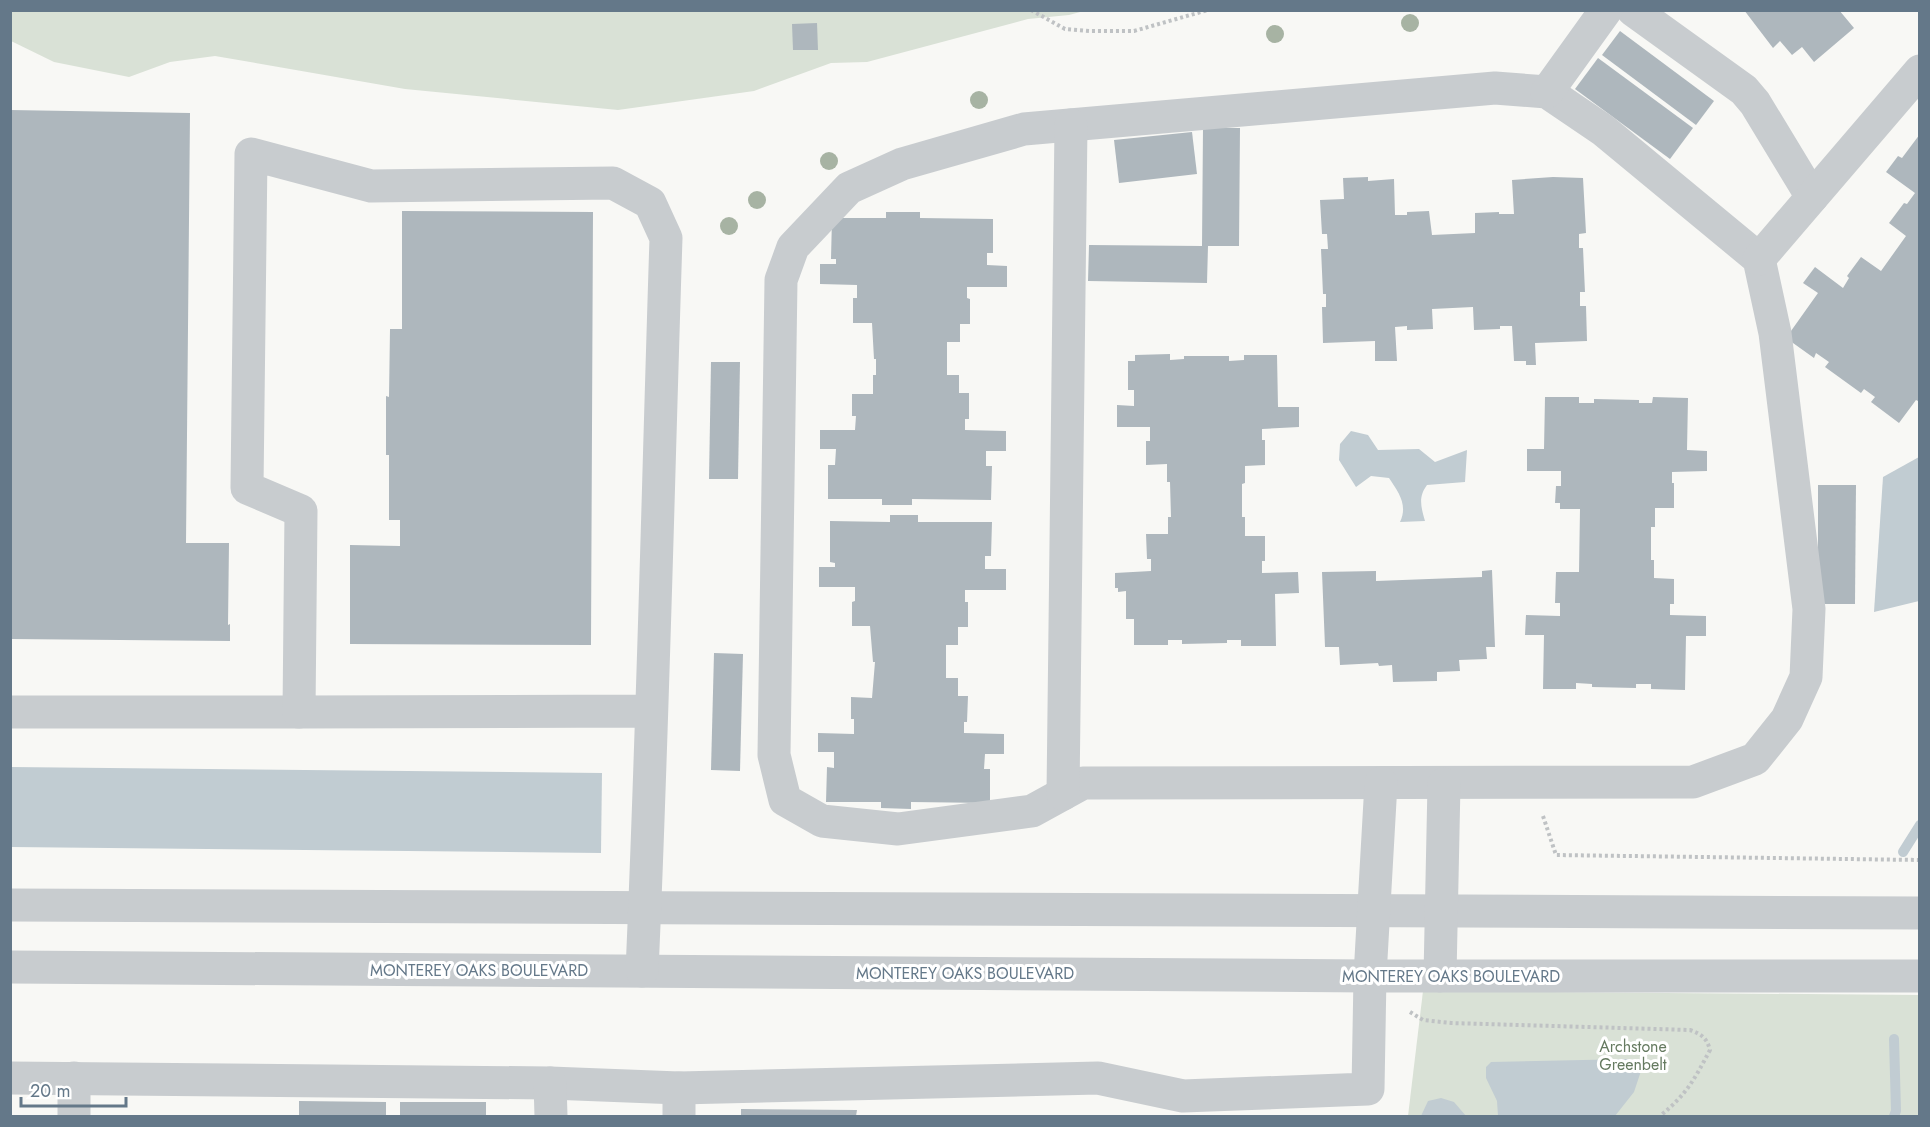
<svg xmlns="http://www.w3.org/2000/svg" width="1930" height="1127" font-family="Jost,sans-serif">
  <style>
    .green { fill: #d9e1d6 }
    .water { fill: #c1ccd2 }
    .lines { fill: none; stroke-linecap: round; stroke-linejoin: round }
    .stream { stroke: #c1ccd2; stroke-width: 10 }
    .building { fill: #aeb7bd }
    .path { stroke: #bfc2c4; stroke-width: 4; stroke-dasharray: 3 3; stroke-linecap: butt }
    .minor { stroke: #c8cccf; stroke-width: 33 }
    .tree { fill: #a7b3a3 }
    .labels { text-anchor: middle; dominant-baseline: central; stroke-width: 6; stroke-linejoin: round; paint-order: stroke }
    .street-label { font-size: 16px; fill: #647889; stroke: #fff }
    .park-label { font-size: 16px; fill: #657a60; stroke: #fff }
  </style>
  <rect width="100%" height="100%" fill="#f8f8f5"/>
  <g class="green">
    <polygon points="10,11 1084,11 1069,15 1028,19 867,62 831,63 754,91 618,110 405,89 215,56 170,62 129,77 54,62 11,41"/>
    <polygon points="1423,991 1919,995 1919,1116 1408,1116"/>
  </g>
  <g class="water">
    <path d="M1351 431 1368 435 1378 450 1419 449 1435 462 1467 450 1465 482 1427 485C1418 497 1421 507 1425 521L1400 522C1408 505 1399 493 1389 478L1371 476 1356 487 1339 460 1340 444Z"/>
    <polygon points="1919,457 1919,601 1874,612 1883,477"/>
    <polygon points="11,767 602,773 601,853 11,847"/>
    <polygon points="1630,1059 1642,1068 1634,1092 1615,1116 1498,1116 1497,1101 1486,1078 1486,1067 1491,1062"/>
    <polygon points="1441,1098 1454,1102 1466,1116 1421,1116 1428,1101"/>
  </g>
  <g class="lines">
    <g class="stream">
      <polyline points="1903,852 1920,825"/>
      <polyline points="1894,1039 1896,1111 1894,1116"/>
    </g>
  </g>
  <g class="building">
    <polygon points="1744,10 1839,10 1854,28 1814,62 1802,47 1792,55 1780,41 1773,48"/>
    <polygon points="817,23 818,50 793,50 792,24"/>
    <polygon points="1620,31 1714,101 1696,125 1602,55"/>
    <polygon points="1598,58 1693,128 1670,159 1575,89"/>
    <polygon points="10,110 190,113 186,543 229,543 228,625 230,624 230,641 10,639"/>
    <polygon points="1203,128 1240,128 1239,246 1208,246 1207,283 1088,281 1089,245 1202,246"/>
    <polygon points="1192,132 1197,174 1119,183 1114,140"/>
    <polygon points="1920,134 1920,402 1916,400 1899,423 1871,402 1875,397 1864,389 1861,393 1825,367 1829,362 1816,353 1814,358 1786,338 1818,293 1803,283 1815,267 1843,288 1849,278 1847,276 1861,257 1881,271 1906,236 1889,223 1904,203 1907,204 1915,193 1886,172 1898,156 1902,158"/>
    <polygon points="1368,177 1368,181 1394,179 1395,215 1407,215 1407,212 1429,211 1432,235 1475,233 1475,213 1499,212 1499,214 1514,214 1512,180 1553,177 1583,178 1586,233 1579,234 1579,248 1583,248 1585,292 1580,292 1580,306 1586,306 1587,341 1535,343 1536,365 1526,365 1526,361 1514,361 1512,326 1500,326 1500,329 1474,330 1473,307 1432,309 1433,329 1407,330 1407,326 1395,327 1397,361 1375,361 1375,341 1323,343 1322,307 1326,307 1326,294 1323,294 1321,249 1328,249 1327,234 1322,234 1320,200 1344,199 1343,178"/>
    <polygon points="402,211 593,212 591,645 350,644 350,545 400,546 400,520 389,520 389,455 386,455 386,396 389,397 390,329 402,329"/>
    <polygon points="886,212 920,212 920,218 993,219 993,253 987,253 987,265 1007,266 1007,287 967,287 967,298 970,299 970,324 960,324 960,342 947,342 947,375 959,375 959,393 969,393 969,419 965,419 965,430 1006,431 1006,451 986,451 986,466 992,466 991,500 912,499 912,505 882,505 882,499 828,499 828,465 835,465 836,449 820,449 820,430 855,430 856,416 852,416 852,394 873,394 873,375 876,375 876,359 874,359 872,323 853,323 853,298 857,298 857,285 820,284 820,264 836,264 836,259 831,259 832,218 886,218"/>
    <polygon points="1170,354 1170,360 1184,359 1184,356 1229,356 1229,361 1244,360 1244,355 1277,355 1278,407 1299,407 1299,427 1262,429 1262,440 1265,440 1265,465 1245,466 1245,483 1242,484 1242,517 1245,517 1245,536 1265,536 1265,561 1262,561 1262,573 1298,572 1299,593 1275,594 1276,646 1241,646 1241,640 1227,640 1227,643 1182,644 1182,640 1168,640 1168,645 1134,645 1134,619 1126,619 1126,591 1118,592 1118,588 1115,588 1115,573 1151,571 1151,559 1147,559 1146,534 1168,534 1168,517 1171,517 1170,482 1167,482 1167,464 1146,465 1146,441 1150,441 1150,427 1117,427 1117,405 1134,406 1134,390 1128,390 1128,361 1135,361 1135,355"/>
    <polygon points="711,362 740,362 738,479 709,479"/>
    <polygon points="1545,397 1579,397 1579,403 1594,403 1594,399 1639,400 1639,403 1652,403 1653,397 1688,398 1687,450 1707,451 1707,471 1672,472 1672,483 1674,483 1674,508 1655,508 1655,527 1651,527 1651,560 1654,560 1654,578 1674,579 1674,604 1670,604 1670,615 1706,616 1706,636 1686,636 1685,690 1651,689 1651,684 1636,684 1636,688 1592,687 1592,684 1576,683 1576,689 1543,689 1544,635 1525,635 1526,615 1560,616 1560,603 1555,603 1556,572 1579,572 1580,509 1560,509 1560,503 1555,503 1556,486 1561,486 1561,471 1527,471 1527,449 1544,449"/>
    <polygon points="1818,485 1856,485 1855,604 1818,604"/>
    <polygon points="890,515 918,515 918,522 992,522 991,556 985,556 985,569 1006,569 1006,590 965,590 965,602 968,602 968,627 958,627 958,645 946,645 946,678 958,678 958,696 968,696 967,722 964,722 964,733 1004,734 1004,754 985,754 984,769 990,769 990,803 911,802 911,809 881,808 881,802 826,802 827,767 834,768 834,752 818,752 818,733 854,734 854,719 851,719 851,697 872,698 875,662 873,662 870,626 852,626 852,602 855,601 855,587 819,587 819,567 835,567 835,563 830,562 830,521 890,522"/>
    <polygon points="1492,570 1495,647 1486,647 1487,659 1459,660 1460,671 1437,672 1437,681 1393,682 1392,665 1379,666 1378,663 1340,665 1339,647 1325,647 1322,572 1376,571 1376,581 1482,577 1482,571"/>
    <polygon points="714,653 743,654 740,771 711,770"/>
    <polygon points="299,1101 386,1102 386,1116 299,1116"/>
    <rect x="400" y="1102" width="86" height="14"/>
    <polygon points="741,1109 857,1110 856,1116 741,1116"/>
  </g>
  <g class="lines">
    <g class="path">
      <polyline points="1031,10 1065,29 1090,31 1134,31 1208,10"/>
      <polyline points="1543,816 1556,855 1920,860"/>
      <path d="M1410 1012 1423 1020 1451 1023 1690 1030C1701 1034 1707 1038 1710 1050 1694 1080 1687 1094 1660 1116"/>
    </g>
    <g class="minor">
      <polyline points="1633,10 1744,90 1755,103 1812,197"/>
      <polygon points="1495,88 1547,92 1603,130 1759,259 1775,333 1809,609 1806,677 1787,719 1755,759 1693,782 1083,783 1032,811 898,829 822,821 785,800 774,755 781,280 793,247 849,188 902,164 1024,129"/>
      <polyline points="1547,92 1606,10"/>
      <polyline points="1759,259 1920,71"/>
      <polyline points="10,712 299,712"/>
      <polyline points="1063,794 1071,125"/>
      <polyline points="10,905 1920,913"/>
      <polyline points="10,967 1370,976 1920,976"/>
      <path d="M642 971C653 727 658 483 666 238L650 203 613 183 371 186 251 154 247 488 301 511 299 712 651 711"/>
      <polyline points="1440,976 1444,784"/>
      <polyline points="10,1078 550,1083 679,1088 1098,1078 1183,1096 1368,1089 1370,976 1381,783"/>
      <polyline points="74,1078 74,1116"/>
      <polyline points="550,1083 551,1116"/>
      <polyline points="679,1088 679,1116"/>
    </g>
  </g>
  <g class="tree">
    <circle cx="1410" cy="23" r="9"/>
    <circle cx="1275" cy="34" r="9"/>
    <circle cx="979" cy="100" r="9"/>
    <circle cx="829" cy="161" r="9"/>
    <circle cx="757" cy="200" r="9"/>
    <circle cx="729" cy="226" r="9"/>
  </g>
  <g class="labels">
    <g class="street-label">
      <text x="479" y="970">MONTEREY OAKS BOULEVARD</text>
      <text x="965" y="973">MONTEREY OAKS BOULEVARD</text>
      <text x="1451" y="976">MONTEREY OAKS BOULEVARD</text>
    </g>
    <g class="park-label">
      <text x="1633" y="1046">Archstone<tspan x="1633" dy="18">Greenbelt</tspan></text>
    </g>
  </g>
  <rect width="1930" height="1127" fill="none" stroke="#647889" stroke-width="24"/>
  <path d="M21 1097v9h105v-9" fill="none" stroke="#647889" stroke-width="3"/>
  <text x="30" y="1097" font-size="18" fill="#647889" stroke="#ffffff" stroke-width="4.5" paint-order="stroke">20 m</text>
</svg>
